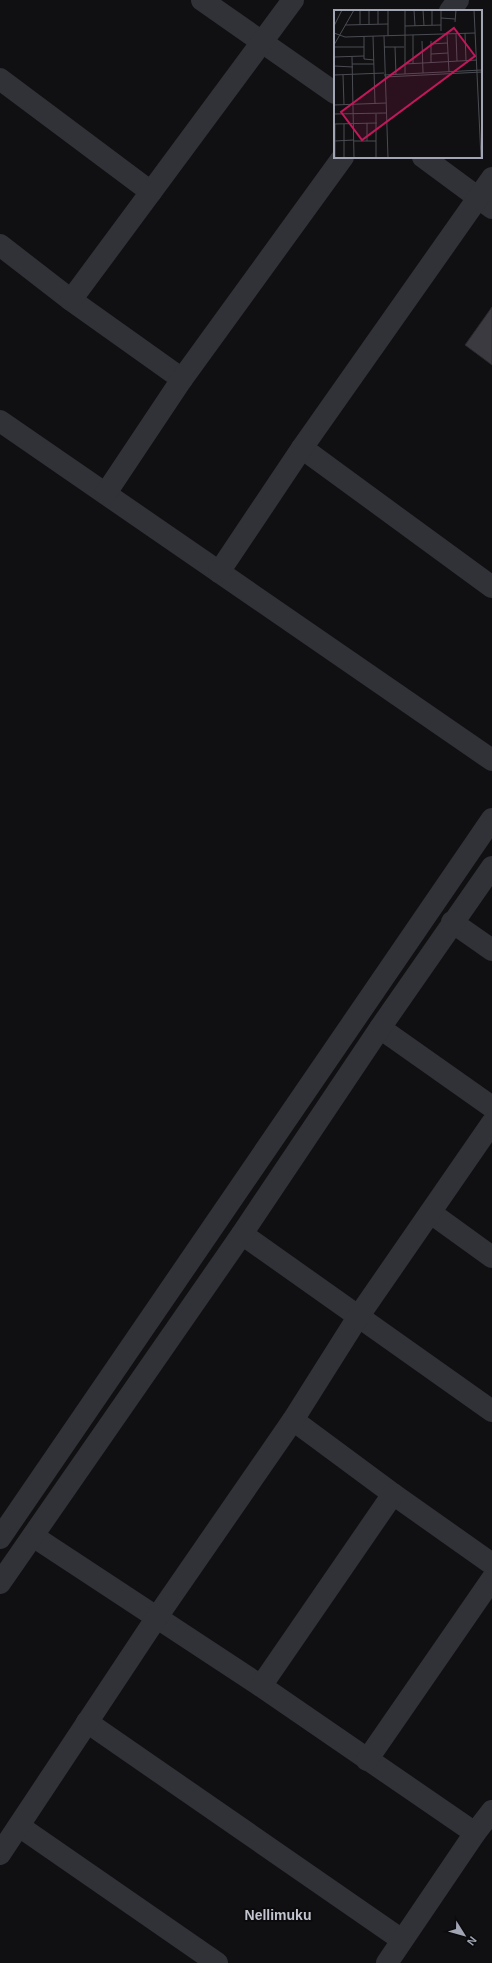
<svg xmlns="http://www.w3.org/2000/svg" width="492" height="1963" font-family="Helvetica,sans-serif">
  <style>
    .building { fill: #3a3a40; stroke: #2a2a2e }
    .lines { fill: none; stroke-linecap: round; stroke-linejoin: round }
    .minor { stroke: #313237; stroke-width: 22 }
    .labels { text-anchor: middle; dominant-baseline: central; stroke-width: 4; stroke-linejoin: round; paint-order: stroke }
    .neighbourhood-label { font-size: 14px; font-weight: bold; fill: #c2c5cf; stroke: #0b0b0d }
    .inset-road { fill: none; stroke: #4a4c53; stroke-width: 1 }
    .view { fill: #c2185b; fill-opacity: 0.15; stroke: #c2185b; stroke-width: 2 }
    .inset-edge { fill: none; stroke: #a1a5b4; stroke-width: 2 }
  </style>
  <rect width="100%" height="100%" fill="#101012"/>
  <polygon class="building" points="492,307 492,365 465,345"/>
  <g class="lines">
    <g class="minor">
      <polyline points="202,0 335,93"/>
      <polyline points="450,11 458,0"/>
      <polyline points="0,79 151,192"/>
      <polyline points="423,157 492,208"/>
      <polyline points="0,245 71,300 182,379"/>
      <polyline points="71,300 293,0"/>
      <polyline points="0,421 492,760"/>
      <polyline points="302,448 492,587"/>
      <polyline points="106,493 182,379 343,157"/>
      <polyline points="219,572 302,448 492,178"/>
      <polyline points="452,922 492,950"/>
      <polyline points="380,1028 492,1107"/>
      <polyline points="431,1213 492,1257"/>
      <polyline points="242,1234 492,1411"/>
      <polyline points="293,1420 393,1494 492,1564"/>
      <polyline points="33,1536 261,1686 475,1833"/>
      <polyline points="0,1538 492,819"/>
      <polyline points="0,1583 242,1234 380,1028 492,867"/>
      <polyline points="261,1686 393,1494"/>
      <polyline points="87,1722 402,1940"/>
      <polyline points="367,1760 492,1579"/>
      <polyline points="19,1826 217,1963"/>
      <polyline points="0,1854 157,1617 293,1420 358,1317 492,1123"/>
      <polyline points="387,1963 475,1833 492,1811"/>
    </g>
  </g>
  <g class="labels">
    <g class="neighbourhood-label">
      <text x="278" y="1915">Nellimuku</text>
    </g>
  </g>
  <g transform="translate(334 10)">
    <rect width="148" height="148" fill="#101012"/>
    <path class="inset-road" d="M35 0V15M44 0V14M80 0 81 16M89 0 90 16M98 0V15M140 0 147 148M107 8 121 9M121 12 122 0M11 15 54 14M26 15V0M0 16 8 0M71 16 107 15M107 21V0M0 23 11 27 141 23M131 23 132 51M113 24 115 62M122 24 123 51M79 25V53M30 26V49L40 50M39 26 41 94M50 26 54 148M54 26V0M88 31 89 63M97 31V52M97 34 113 33M0 35 20 0M0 37H30M50 37H70M61 37 62 65M97 44 114 43M0 47 30 46M18 47 20 148M18 54H40M71 54 143 50M0 56 19 57M71 64V0M0 65 50 63M9 65 10 95M50 65 148 60M51 67 148 62M0 95 52 93M0 104 52 103M42 104V148M33 113V131M0 114 43 113M1 131 20 130M20 131H42M1 148V114M10 148V114"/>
    <path class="view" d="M120 18 141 46 28 130 7 102Z"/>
    <rect width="148" height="148" class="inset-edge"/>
  </g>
  <g transform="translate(464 1935) rotate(127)" stroke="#0b0b0d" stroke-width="3" paint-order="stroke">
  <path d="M0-3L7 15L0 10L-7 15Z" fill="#a1a5b4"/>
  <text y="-6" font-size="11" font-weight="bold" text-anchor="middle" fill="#a1a5b4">N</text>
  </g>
</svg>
